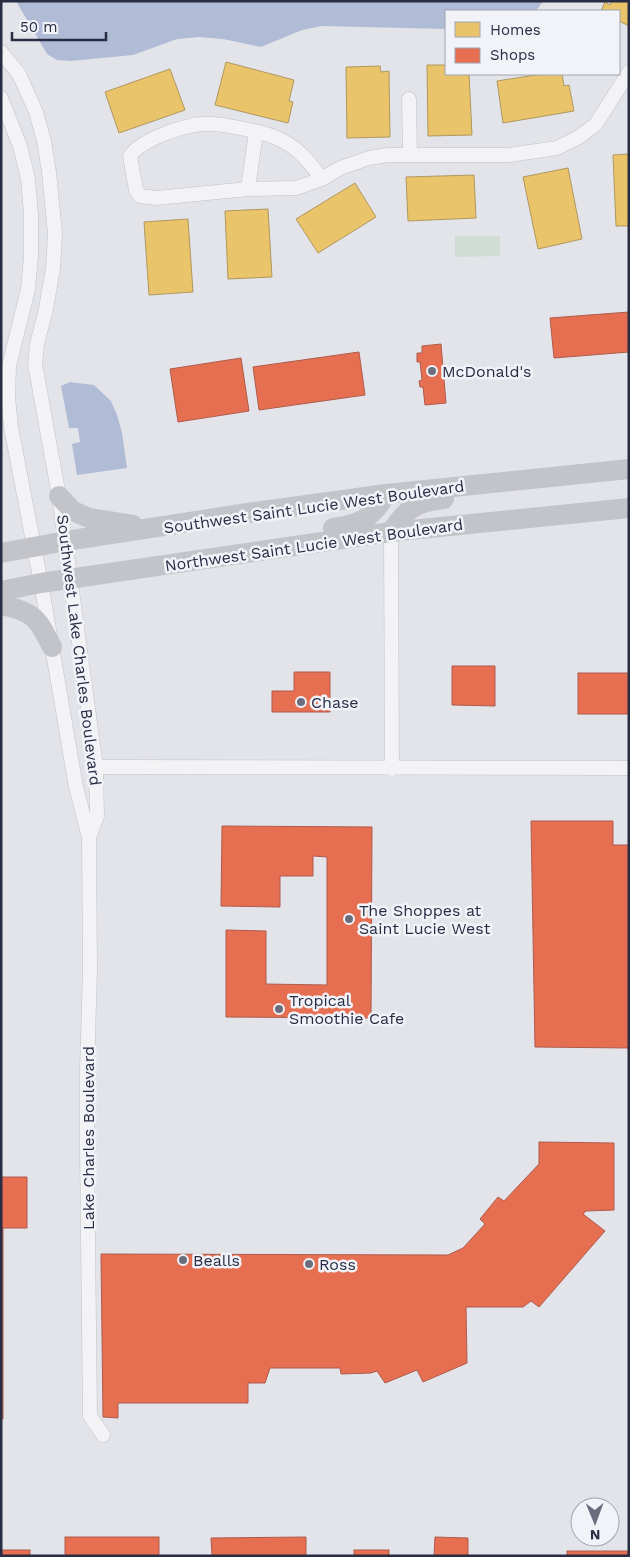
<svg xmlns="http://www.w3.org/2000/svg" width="630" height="1557" font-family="'Work Sans',sans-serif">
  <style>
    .green { fill: #d1dcd4 }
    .water { fill: #b0bbd5 }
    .homes { fill: #e9c46a; stroke: #af975f }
    .shops { fill: #e76f51; stroke: #ae5b4d }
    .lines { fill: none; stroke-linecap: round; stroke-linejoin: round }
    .street-casing { stroke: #c1c2c7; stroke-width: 15 }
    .street { stroke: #f3f3f5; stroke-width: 14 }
    .secondary { stroke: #c3c4ca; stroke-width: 20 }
    .poi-dot { fill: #696d7e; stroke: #f1f3f8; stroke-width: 2 }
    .labels { text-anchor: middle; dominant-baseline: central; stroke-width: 5; stroke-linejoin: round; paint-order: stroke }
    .poi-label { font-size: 16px; fill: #282d44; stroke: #f1f3f8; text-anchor: start }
    .street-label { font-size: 16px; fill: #282d44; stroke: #f1f3f8 }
  </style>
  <rect width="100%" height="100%" fill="#e3e4e9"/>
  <polygon class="green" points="455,236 500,236 500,256 455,257"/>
  <g class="water">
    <polygon points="16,1 543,1 536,11 446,11 446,29 322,26 302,30 261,47 223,39 199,37 177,39 133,55 70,61 57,60 47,54"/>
    <polygon points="70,382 94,385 111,401 117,415 122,433 127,468 77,475 72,444 80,442 78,428 69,428 61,386"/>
  </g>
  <g class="homes">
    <polygon points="612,1 629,1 629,26 619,21 619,11 601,11 605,2 610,5"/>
    <polygon points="226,62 294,80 289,101 293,102 288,123 215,105"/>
    <polygon points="427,65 446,65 446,74 469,74 472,135 428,136"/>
    <polygon points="380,66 381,72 389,71 390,137 347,138 346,67"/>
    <polygon points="170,69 185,110 119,133 105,92"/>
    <polygon points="542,74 562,74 564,86 569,85 574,111 503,123 497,81"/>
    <polygon points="629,154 629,226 616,226 613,155"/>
    <polygon points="568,168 582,239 538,249 523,177"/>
    <polygon points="474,175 476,218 408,221 406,177"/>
    <polygon points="355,183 376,217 318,253 296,219"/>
    <polygon points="268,209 272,277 228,279 225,211"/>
    <polygon points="188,219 193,292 149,295 144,222"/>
  </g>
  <g class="shops">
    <polygon points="629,312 629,352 554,358 550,318"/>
    <polygon points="441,344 446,403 425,405 423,387 420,387 419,381 422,380 420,362 417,362 417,353 422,353 422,346"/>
    <polygon points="359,352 365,395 259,410 253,367"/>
    <polygon points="241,358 249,411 178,422 170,369"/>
    <polygon points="452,666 495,666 495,706 452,705"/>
    <polygon points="294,672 330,672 330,712 272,712 272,691 294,691"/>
    <rect x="578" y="673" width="51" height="41"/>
    <polygon points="531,821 613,821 613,845 629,845 629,1048 535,1047"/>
    <polygon points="222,826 372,827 371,1018 226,1017 226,930 266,931 266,984 327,985 327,857 313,856 313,876 280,876 280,907 221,906"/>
    <polygon points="539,1142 614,1143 614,1210 586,1211 583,1214 605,1231 539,1307 531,1301 523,1307 466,1307 467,1363 423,1382 417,1370 385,1383 377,1371 371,1373 341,1374 340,1368 270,1368 265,1383 248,1383 248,1403 118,1403 118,1418 103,1417 101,1254 448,1255 463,1248 485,1224 480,1219 498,1197 504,1201 539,1164"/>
    <polygon points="1,1177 27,1177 27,1228 3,1228 3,1419 1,1419"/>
    <rect x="65" y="1537" width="94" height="19"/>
    <polygon points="306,1537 306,1556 212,1556 211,1538"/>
    <polygon points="435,1537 468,1538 468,1556 434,1556"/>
    <rect x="1" y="1550" width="29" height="6"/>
    <rect x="354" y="1550" width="35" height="6"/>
    <rect x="567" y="1551" width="61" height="5"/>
  </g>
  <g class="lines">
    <g class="street-casing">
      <g id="street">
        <polyline points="1,52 19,74 36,112 44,141 49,172 55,234 53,268 46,309 37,344 35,364 59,496 96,767 97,816 89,838"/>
        <polyline points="1,98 20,146 28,179 31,214 31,256 28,289 9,366 8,398 11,427 41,583 76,787 89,838 90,971 87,1071 87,1148 90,1416 103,1435"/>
        <polyline points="409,99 410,155"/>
        <path d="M322 179C309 162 298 147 277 138 264 132 216 122 202 124 182 126 142 139 130 156L136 190 140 196 156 198 248 189 296 188 322 179 340 168 369 158 388 155H509L557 148 579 137 596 124 629 72"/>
        <polyline points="248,189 256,132"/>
        <polyline points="391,532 392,769"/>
        <polyline points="96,767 629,768"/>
      </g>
    </g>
    <use href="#street" class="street"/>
    <g class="secondary">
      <polyline points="59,496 73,511 89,518 133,525"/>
      <path d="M333 528C359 525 373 518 386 494"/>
      <path d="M391 532C406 509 415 502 444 499"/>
      <polyline points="1,553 66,541 254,512 386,494 629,469"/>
      <polyline points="1,591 41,583 391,532 629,508"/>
      <path d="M1 605C34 611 38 619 52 647"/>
    </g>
  </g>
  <g class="poi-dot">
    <circle cx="432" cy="371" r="5"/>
    <circle cx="301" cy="702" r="5"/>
    <circle cx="349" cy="919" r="5"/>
    <circle cx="279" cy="1009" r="5"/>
    <circle cx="183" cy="1260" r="5"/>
    <circle cx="309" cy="1264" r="5"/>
  </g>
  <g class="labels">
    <g class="poi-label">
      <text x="442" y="371">McDonald's</text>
      <text x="311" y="702">Chase</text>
      <text x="359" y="910">The Shoppes at<tspan x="359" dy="18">Saint Lucie West</tspan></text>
      <text x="289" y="1000">Tropical<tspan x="289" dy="18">Smoothie Cafe</tspan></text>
      <text x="193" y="1260">Bealls</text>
      <text x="319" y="1264">Ross</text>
    </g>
    <g class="street-label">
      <text transform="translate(314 507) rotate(-8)">Southwest Saint Lucie West Boulevard</text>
      <text transform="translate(314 545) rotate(-8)">Northwest Saint Lucie West Boulevard</text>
      <text transform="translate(79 650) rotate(83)">Southwest Lake Charles Boulevard</text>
      <text transform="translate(88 1138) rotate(-90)">Lake Charles Boulevard</text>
    </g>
  </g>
  <rect width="630" height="1557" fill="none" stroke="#282d44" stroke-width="5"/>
  <rect x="445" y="10" width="175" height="65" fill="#f1f3f8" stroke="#a1a4b0"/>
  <rect x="455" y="22" width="25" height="15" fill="#e9c46a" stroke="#a1a4b0"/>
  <text x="490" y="35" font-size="15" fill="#282d44">Homes</text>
  <rect x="455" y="48" width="25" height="15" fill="#e76f51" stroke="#a1a4b0"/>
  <text x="490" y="60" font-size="15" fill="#282d44">Shops</text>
  <g transform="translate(595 1522) rotate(179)"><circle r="24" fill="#f1f3f8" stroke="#a1a4b0"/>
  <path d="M0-4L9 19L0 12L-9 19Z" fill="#696d7e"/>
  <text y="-8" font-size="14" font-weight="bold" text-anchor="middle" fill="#282d44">N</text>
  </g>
  <path d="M12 32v8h94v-8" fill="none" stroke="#282d44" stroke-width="2.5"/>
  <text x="20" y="32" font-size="15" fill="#282d44" stroke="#f1f3f8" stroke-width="4" paint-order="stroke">50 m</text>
</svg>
